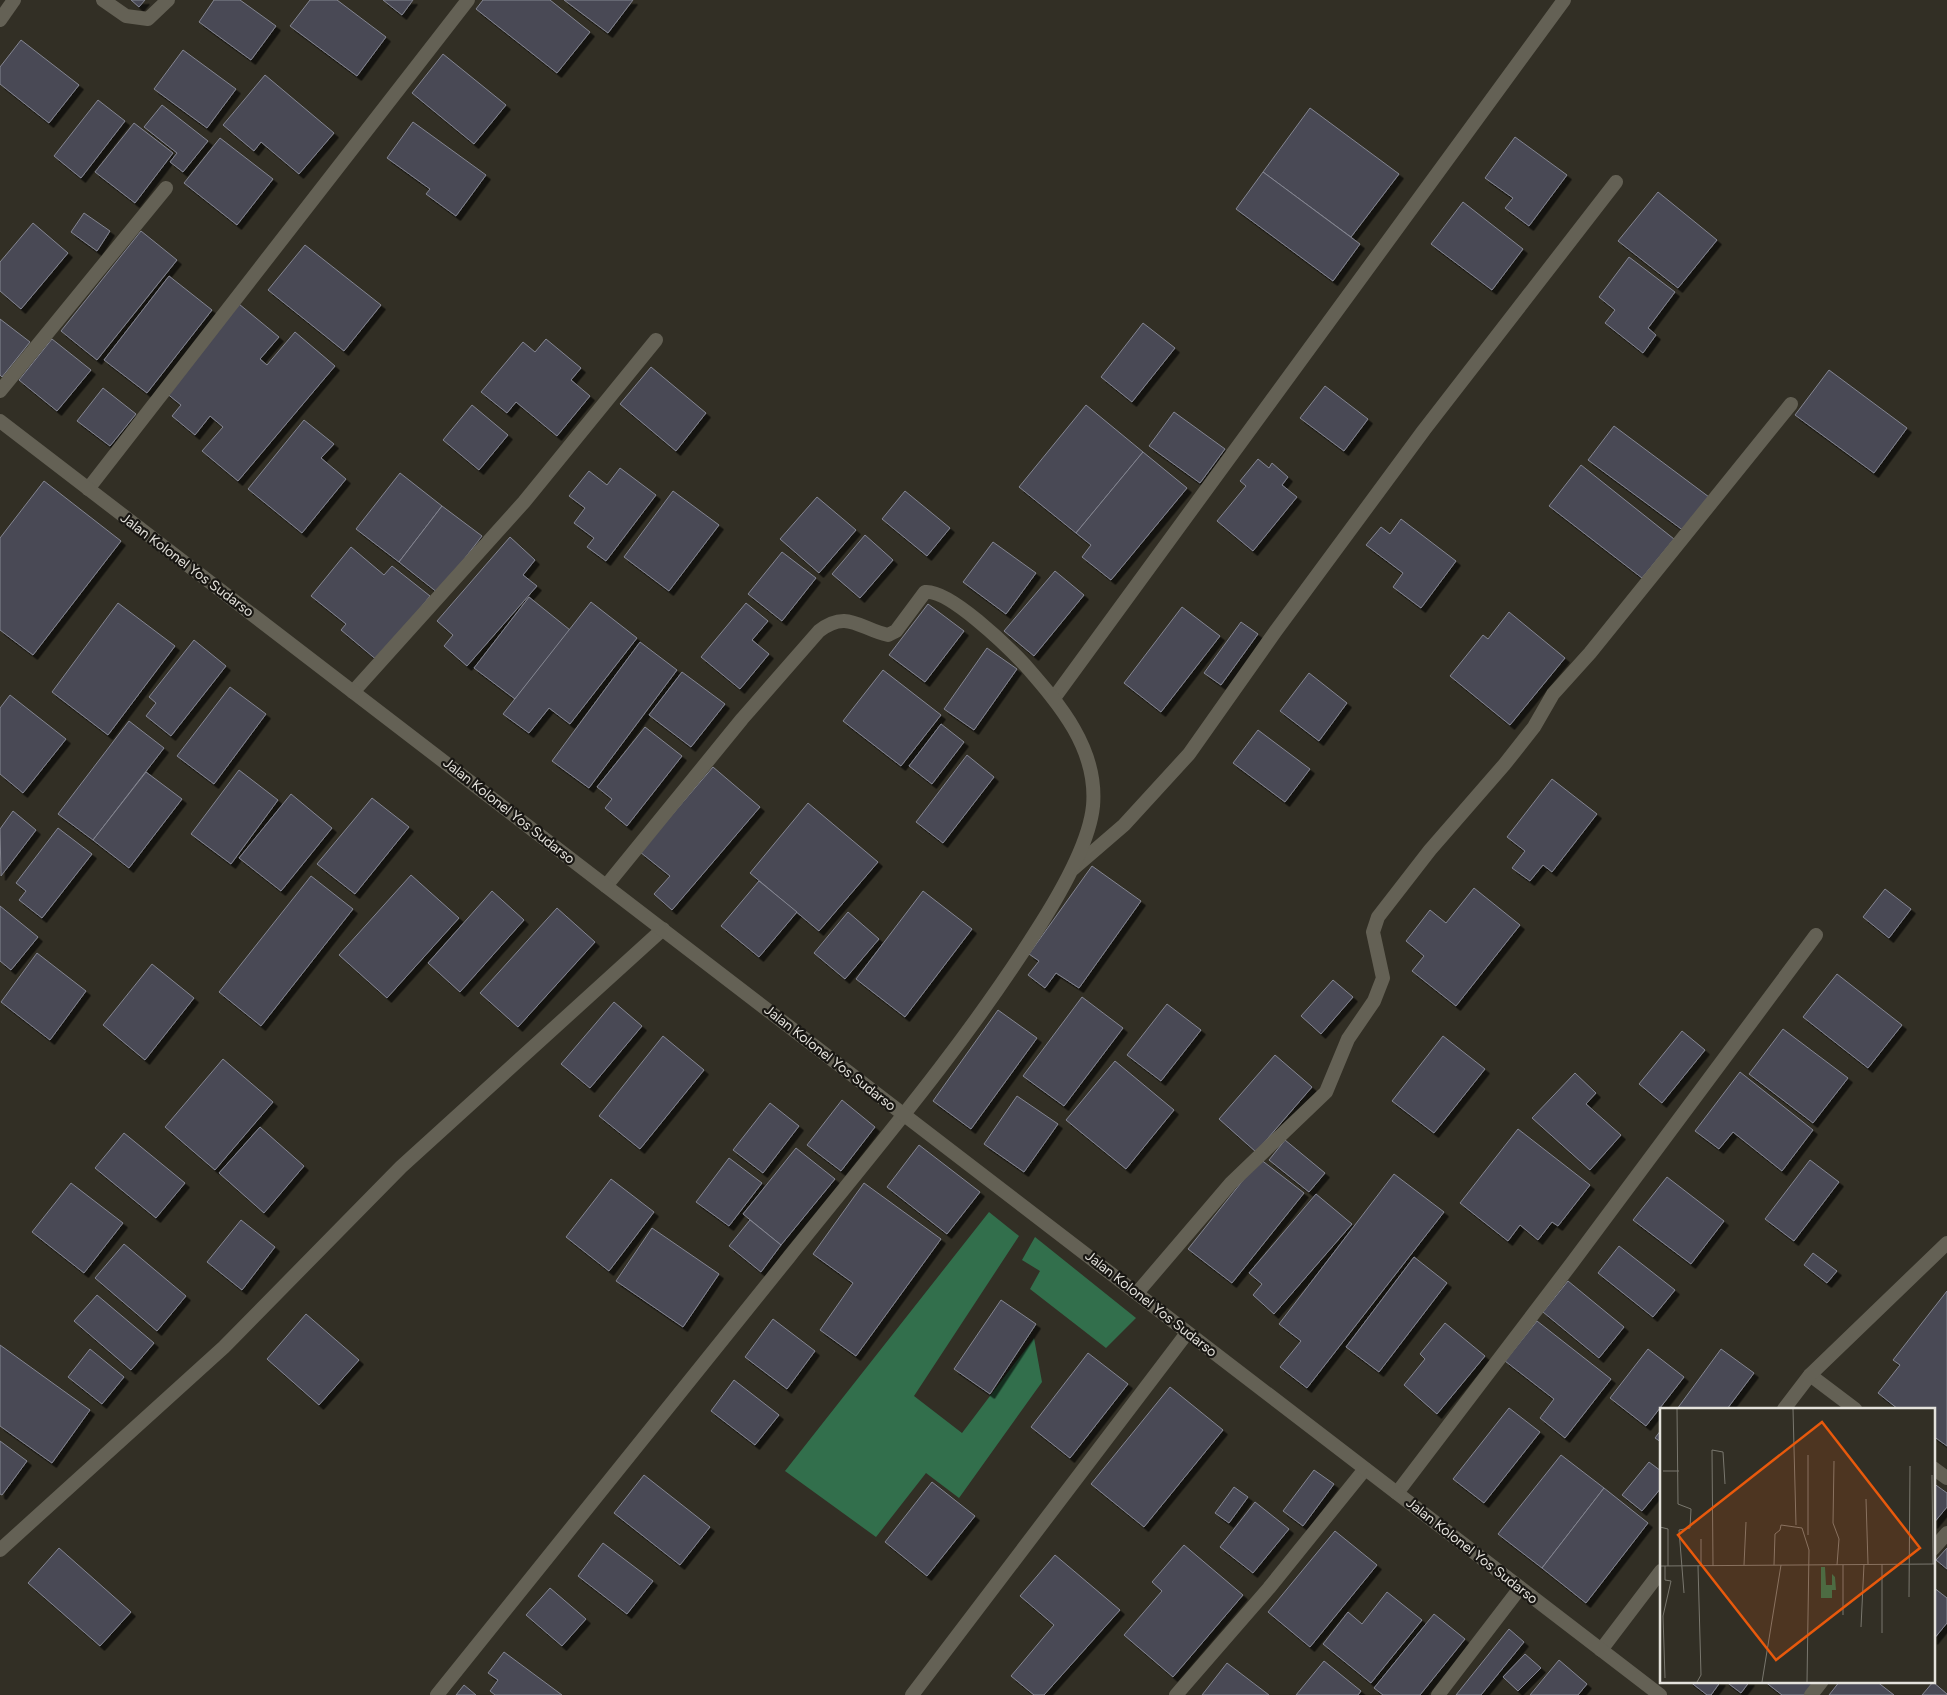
<svg xmlns="http://www.w3.org/2000/svg" width="1947" height="1695" font-family="Figtree,sans-serif">
  <style>
    .forest { fill: #326f4c }
    .building { fill: #494a55; stroke: #848591; filter: url(#shadow) }
    .lines { fill: none; stroke-linecap: round; stroke-linejoin: round }
    .service { stroke: #646155; stroke-width: 14 }
    .minor { stroke: #646155; stroke-width: 14 }
    .tertiary { stroke: #646155; stroke-width: 14 }
    .labels { text-anchor: middle; dominant-baseline: central; stroke-width: 4.5; stroke-linejoin: round; paint-order: stroke }
    .street-label { font-size: 14px; fill: #e4e2dc; stroke: #191713 }
    .inset-road { fill: none; stroke: #79776e; stroke-width: 1 }
    .view { fill: #e8590c; fill-opacity: 0.15; stroke: #e8590c; stroke-width: 2.5 }
    .inset-edge { fill: none; stroke: #e4e2dc; stroke-width: 2.5 }
  </style>
  <defs>
    <filter id="shadow"><feDropShadow dx="4.5" dy="4.5" stdDeviation="0" flood-color="#0009"/></filter>
  </defs>
  <rect width="100%" height="100%" fill="#322f25"/>
  <g class="forest">
    <polygon points="989,1212 1019,1236 914,1396 962,1433 1034,1338 1042,1382 959,1498 926,1473 876,1537 785,1471"/>
    <polygon points="1035,1237 1136,1318 1106,1348 1030,1289 1040,1271 1022,1260"/>
  </g>
  <g class="building">
    <polygon points="131,0 145,0 139,7"/>
    <polygon points="214,0 240,0 276,26 251,60 199,22"/>
    <polygon points="310,0 337,0 386,37 357,76 290,26"/>
    <polygon points="383,0 413,0 402,15"/>
    <polygon points="483,0 550,0 590,32 557,73 476,9"/>
    <polygon points="564,0 633,0 608,33"/>
    <polygon points="21,40 79,85 49,123 0,84 0,67"/>
    <polygon points="183,50 236,89 207,128 154,89"/>
    <polygon points="443,54 506,105 474,144 412,93"/>
    <polygon points="265,75 334,133 299,174 261,142 254,151 223,125"/>
    <polygon points="98,100 125,121 81,178 54,156"/>
    <polygon points="162,105 208,141 183,172 170,162 177,153 144,127"/>
    <polygon points="1310,108 1399,174 1351,237 1263,172"/>
    <polygon points="413,122 486,175 456,216 426,194 430,189 387,158"/>
    <polygon points="134,123 173,153 135,203 95,172"/>
    <polygon points="1515,137 1567,175 1529,226 1505,208 1513,198 1485,178"/>
    <polygon points="220,138 273,179 237,225 184,183"/>
    <polygon points="1263,172 1360,244 1333,281 1236,209"/>
    <polygon points="1658,192 1717,240 1678,288 1618,241"/>
    <polygon points="1463,202 1523,249 1492,290 1431,244"/>
    <polygon points="84,213 110,231 97,251 71,232"/>
    <polygon points="33,223 68,253 21,309 0,291 0,262"/>
    <polygon points="141,231 177,260 97,360 61,331"/>
    <polygon points="305,245 381,305 344,351 268,290"/>
    <polygon points="1629,257 1675,292 1648,328 1656,335 1643,353 1605,323 1615,310 1599,297"/>
    <polygon points="169,276 212,310 147,393 104,360"/>
    <polygon points="239,304 279,337 260,359 267,365 295,332 335,366 238,481 202,451 223,427 210,416 195,435 172,416 181,405 165,392"/>
    <polygon points="0,319 30,342 2,377 0,375"/>
    <polygon points="1143,323 1175,348 1132,402 1101,377"/>
    <polygon points="52,339 91,370 57,411 19,380"/>
    <polygon points="546,339 581,368 571,380 590,396 557,436 516,402 507,413 481,392 523,342 535,352"/>
    <polygon points="651,367 706,413 676,451 620,404"/>
    <polygon points="1829,370 1907,428 1874,473 1795,415"/>
    <polygon points="1325,386 1368,419 1344,451 1300,418"/>
    <polygon points="103,388 136,414 110,446 77,421"/>
    <polygon points="472,405 508,435 479,470 443,440"/>
    <polygon points="1086,405 1143,452 1076,533 1019,487"/>
    <polygon points="1174,412 1225,449 1200,483 1149,446"/>
    <polygon points="304,420 334,444 321,458 346,479 302,533 248,489"/>
    <polygon points="1614,426 1709,497 1684,531 1588,460"/>
    <polygon points="1143,452 1187,488 1111,580 1082,557 1091,545 1076,533"/>
    <polygon points="1258,459 1269,468 1272,463 1288,477 1282,485 1297,497 1253,551 1217,521 1246,486 1240,481"/>
    <polygon points="1581,465 1674,539 1642,578 1549,506"/>
    <polygon points="620,468 656,495 606,561 587,547 594,538 574,523 585,508 569,496 589,471 607,485"/>
    <polygon points="400,473 442,506 399,562 356,529"/>
    <polygon points="44,481 121,541 33,655 0,630 0,538"/>
    <polygon points="673,491 719,525 669,591 624,557"/>
    <polygon points="905,491 950,528 927,556 882,519"/>
    <polygon points="817,497 856,530 819,573 780,539"/>
    <polygon points="442,506 482,536 438,593 399,562"/>
    <polygon points="1401,519 1456,561 1421,608 1393,587 1403,573 1366,545 1381,527 1390,534"/>
    <polygon points="865,535 893,560 860,598 832,574"/>
    <polygon points="510,537 535,560 523,575 537,586 467,666 444,646 453,635 437,621"/>
    <polygon points="993,542 1036,573 1006,614 963,582"/>
    <polygon points="351,547 384,575 392,566 430,596 378,661 341,630 346,624 311,596"/>
    <polygon points="782,552 816,578 782,621 748,594"/>
    <polygon points="1055,571 1084,595 1034,656 1004,631"/>
    <polygon points="529,597 570,630 515,699 474,668"/>
    <polygon points="591,602 637,638 570,724 549,708 529,733 503,714"/>
    <polygon points="118,603 175,646 108,735 52,692"/>
    <polygon points="746,603 768,621 752,640 769,654 740,689 701,657"/>
    <polygon points="928,604 964,631 925,682 889,655"/>
    <polygon points="1182,607 1220,636 1161,712 1124,683"/>
    <polygon points="1509,612 1565,658 1510,725 1450,676 1483,635 1488,639"/>
    <polygon points="1241,622 1258,634 1221,685 1204,673"/>
    <polygon points="194,640 226,666 171,736 146,716 156,703 149,697"/>
    <polygon points="640,642 677,670 589,788 552,761"/>
    <polygon points="987,648 1017,669 974,730 944,709"/>
    <polygon points="883,670 941,715 901,766 843,721"/>
    <polygon points="682,672 725,704 691,747 649,715"/>
    <polygon points="1309,673 1347,703 1319,741 1280,711"/>
    <polygon points="230,687 266,714 214,784 177,756"/>
    <polygon points="10,695 66,739 23,793 0,774 0,708"/>
    <polygon points="129,721 164,748 93,840 58,814"/>
    <polygon points="941,724 964,742 932,784 909,766"/>
    <polygon points="645,727 682,756 627,826 605,808 612,799 597,787"/>
    <polygon points="1258,730 1310,769 1285,802 1233,763"/>
    <polygon points="967,755 994,777 943,843 916,822"/>
    <polygon points="713,767 760,807 672,910 654,894 670,876 640,852"/>
    <polygon points="239,770 278,800 231,864 191,834"/>
    <polygon points="146,772 182,799 129,868 93,840"/>
    <polygon points="1552,779 1597,814 1552,872 1543,865 1530,881 1512,868 1525,851 1507,837"/>
    <polygon points="291,794 332,828 281,891 239,858"/>
    <polygon points="372,798 409,827 355,894 317,864"/>
    <polygon points="808,803 878,862 819,931 750,873"/>
    <polygon points="13,811 36,830 1,876 0,829"/>
    <polygon points="58,828 92,854 42,918 19,900 26,891 16,883"/>
    <polygon points="1092,866 1141,901 1079,988 1056,973 1045,988 1028,975 1039,961 1029,954"/>
    <polygon points="411,875 459,918 387,998 339,955"/>
    <polygon points="311,876 353,909 261,1026 219,992"/>
    <polygon points="759,881 797,912 759,957 721,926"/>
    <polygon points="1474,888 1520,925 1456,1006 1412,971 1424,956 1406,941 1430,910 1446,923"/>
    <polygon points="1885,889 1911,909 1889,938 1863,917"/>
    <polygon points="492,891 524,920 460,992 428,963"/>
    <polygon points="923,891 972,929 905,1017 856,979"/>
    <polygon points="0,906 38,937 11,970 0,961"/>
    <polygon points="557,908 595,942 518,1027 480,993"/>
    <polygon points="848,912 879,939 845,979 814,953"/>
    <polygon points="37,953 86,991 50,1040 1,1002"/>
    <polygon points="152,964 194,998 145,1060 103,1025"/>
    <polygon points="1837,974 1902,1025 1868,1068 1803,1017"/>
    <polygon points="1333,980 1353,997 1321,1034 1301,1016"/>
    <polygon points="1082,997 1123,1028 1064,1106 1023,1076"/>
    <polygon points="614,1002 642,1026 590,1088 561,1064"/>
    <polygon points="1167,1004 1201,1030 1161,1081 1127,1055"/>
    <polygon points="998,1010 1037,1038 971,1129 933,1101"/>
    <polygon points="1783,1029 1848,1078 1813,1123 1749,1074"/>
    <polygon points="1682,1031 1705,1050 1662,1103 1639,1084"/>
    <polygon points="663,1036 704,1070 640,1149 599,1116"/>
    <polygon points="1443,1036 1485,1069 1434,1133 1392,1101"/>
    <polygon points="1275,1055 1312,1087 1256,1152 1219,1119"/>
    <polygon points="223,1059 273,1102 215,1170 165,1127"/>
    <polygon points="1115,1061 1174,1110 1126,1169 1066,1120"/>
    <polygon points="1740,1072 1813,1130 1782,1171 1733,1132 1719,1149 1695,1131"/>
    <polygon points="1575,1073 1596,1093 1586,1104 1621,1135 1590,1170 1532,1118"/>
    <polygon points="1017,1096 1058,1124 1024,1172 984,1144"/>
    <polygon points="842,1100 875,1127 841,1171 807,1145"/>
    <polygon points="770,1103 799,1126 763,1173 733,1150"/>
    <polygon points="260,1127 304,1166 264,1213 219,1173"/>
    <polygon points="1518,1129 1590,1185 1558,1226 1552,1222 1538,1240 1520,1225 1508,1241 1460,1203"/>
    <polygon points="124,1133 185,1183 156,1218 95,1168"/>
    <polygon points="1285,1140 1325,1173 1309,1192 1269,1160"/>
    <polygon points="919,1145 980,1192 947,1234 887,1187"/>
    <polygon points="796,1148 835,1179 781,1245 743,1214"/>
    <polygon points="729,1158 762,1183 729,1226 696,1202"/>
    <polygon points="1260,1159 1304,1193 1232,1283 1188,1249"/>
    <polygon points="1810,1160 1839,1182 1794,1241 1765,1219"/>
    <polygon points="1394,1174 1444,1212 1307,1388 1280,1367 1301,1341 1279,1324"/>
    <polygon points="1667,1177 1724,1221 1691,1264 1633,1220"/>
    <polygon points="611,1179 654,1212 609,1271 566,1237"/>
    <polygon points="71,1183 123,1223 84,1273 32,1232"/>
    <polygon points="864,1183 941,1239 856,1356 820,1330 853,1283 813,1254"/>
    <polygon points="1316,1194 1352,1224 1274,1314 1253,1295 1262,1284 1249,1273"/>
    <polygon points="241,1220 275,1247 242,1290 207,1262"/>
    <polygon points="750,1220 781,1245 761,1272 729,1246"/>
    <polygon points="652,1228 719,1274 683,1327 616,1281"/>
    <polygon points="124,1244 186,1296 157,1331 95,1278"/>
    <polygon points="1619,1246 1675,1290 1653,1317 1598,1273"/>
    <polygon points="1813,1253 1837,1271 1827,1283 1804,1265"/>
    <polygon points="1414,1257 1447,1283 1379,1372 1346,1347"/>
    <polygon points="1568,1281 1624,1327 1599,1358 1543,1312"/>
    <polygon points="1947,1291 1947,1446 1933,1436 1933,1409 1898,1409 1878,1393 1900,1365 1893,1360"/>
    <polygon points="97,1295 154,1343 131,1370 74,1321"/>
    <polygon points="1001,1300 1036,1324 990,1394 954,1369"/>
    <polygon points="306,1314 359,1360 319,1405 267,1359"/>
    <polygon points="773,1319 815,1351 787,1389 745,1357"/>
    <polygon points="1537,1321 1611,1379 1565,1438 1540,1418 1554,1399 1505,1361"/>
    <polygon points="1445,1323 1485,1356 1437,1414 1404,1385 1425,1359 1420,1354"/>
    <polygon points="0,1345 90,1410 52,1463 0,1426"/>
    <polygon points="90,1349 124,1377 102,1404 68,1377"/>
    <polygon points="1648,1349 1684,1377 1646,1426 1610,1398"/>
    <polygon points="1721,1349 1754,1373 1727,1409 1677,1409"/>
    <polygon points="1088,1353 1128,1384 1070,1458 1031,1427"/>
    <polygon points="734,1380 779,1415 755,1445 711,1411"/>
    <polygon points="1170,1387 1223,1430 1144,1527 1091,1484"/>
    <polygon points="1509,1408 1540,1432 1484,1503 1453,1479"/>
    <polygon points="1661,1430 1661,1442 1655,1438"/>
    <polygon points="0,1441 27,1461 2,1495 0,1494"/>
    <polygon points="1561,1455 1604,1488 1542,1568 1498,1534"/>
    <polygon points="1649,1462 1661,1471 1661,1488 1642,1511 1622,1495"/>
    <polygon points="1314,1470 1334,1484 1303,1526 1283,1511"/>
    <polygon points="644,1475 710,1527 680,1565 614,1513"/>
    <polygon points="932,1482 975,1516 927,1576 885,1542"/>
    <polygon points="1933,1483 1947,1493 1947,1507 1933,1524"/>
    <polygon points="1234,1487 1248,1497 1229,1523 1215,1513"/>
    <polygon points="1604,1488 1648,1523 1586,1603 1542,1568"/>
    <polygon points="1255,1502 1289,1529 1253,1573 1220,1547"/>
    <polygon points="1335,1531 1377,1565 1310,1647 1268,1612"/>
    <polygon points="603,1543 653,1581 627,1614 578,1576"/>
    <polygon points="1184,1545 1243,1595 1173,1677 1124,1635 1162,1591 1152,1582"/>
    <polygon points="59,1548 131,1612 100,1646 28,1583"/>
    <polygon points="1947,1548 1947,1569 1936,1560"/>
    <polygon points="1055,1555 1120,1610 1044,1695 1034,1695 1011,1676 1054,1625 1020,1596"/>
    <polygon points="1933,1587 1947,1598 1947,1623 1933,1640"/>
    <polygon points="550,1588 586,1619 562,1646 526,1615"/>
    <polygon points="1387,1592 1422,1620 1371,1683 1323,1644 1348,1612 1362,1624"/>
    <polygon points="1434,1614 1465,1639 1420,1695 1383,1695 1374,1688"/>
    <polygon points="1509,1629 1524,1642 1481,1695 1456,1695"/>
    <polygon points="504,1652 562,1695 495,1695 490,1691 498,1680 488,1673"/>
    <polygon points="1525,1654 1541,1668 1518,1691 1503,1677"/>
    <polygon points="1559,1660 1587,1684 1578,1695 1530,1695"/>
    <polygon points="1324,1661 1361,1691 1358,1695 1296,1695"/>
    <polygon points="1227,1663 1269,1695 1202,1695"/>
    <polygon points="1689,1681 1721,1681 1711,1695 1707,1695"/>
    <polygon points="1725,1681 1750,1681 1741,1693"/>
    <polygon points="1764,1681 1816,1681 1805,1695 1782,1695"/>
    <polygon points="1840,1681 1876,1681 1894,1695 1829,1695"/>
    <polygon points="1933,1682 1947,1694 1947,1695 1922,1695"/>
    <polygon points="464,1685 476,1695 456,1695"/>
  </g>
  <g class="lines">
    <g class="service">
      <polyline points="1810,1375 1855,1409"/>
      <polyline points="1784,1409 1810,1375 1947,1243"/>
      <polyline points="1933,1468 1947,1478"/>
      <polyline points="1601,1650 1661,1571"/>
    </g>
    <g class="minor">
      <polyline points="103,0 126,16 148,19 168,0"/>
      <polyline points="0,20 14,0"/>
      <polyline points="0,391 166,188"/>
      <polyline points="88,489 468,0"/>
      <polyline points="353,692 524,502 656,340"/>
      <polyline points="1054,698 1564,0"/>
      <polyline points="1073,869 1124,825 1189,754 1275,632 1424,430 1616,182"/>
      <polyline points="1137,1293 1231,1183 1326,1092 1348,1039 1374,1001 1383,978 1373,932 1378,917 1430,850 1504,765 1534,727 1553,694 1590,653 1791,404"/>
      <polyline points="1397,1493 1572,1263 1816,935"/>
      <polyline points="1933,1549 1947,1533"/>
      <polyline points="0,1550 224,1347 401,1167 663,929"/>
      <path d="M437 1695C555 1549 672 1403 789 1257 874 1151 963 1047 1035 933 1057 899 1089 846 1093 806 1098 749 1060 705 1025 665 1008 647 949 589 925 592L896 631 888 635C860 629 847 609 819 631L742 719 606 886"/>
      <polyline points="912,1695 1187,1333"/>
      <polyline points="1176,1695 1269,1588 1365,1469"/>
      <polyline points="1438,1695 1520,1588"/>
      <polyline points="1811,1695 1822,1681"/>
    </g>
    <polyline class="tertiary" points="0,421 1660,1695"/>
  </g>
  <g class="labels">
    <g class="street-label">
      <text transform="translate(187 565) rotate(37)">Jalan Kolonel Yos Sudarso</text>
      <text transform="translate(509 811) rotate(38)">Jalan Kolonel Yos Sudarso</text>
      <text transform="translate(830 1058) rotate(38)">Jalan Kolonel Yos Sudarso</text>
      <text transform="translate(1151 1304) rotate(38)">Jalan Kolonel Yos Sudarso</text>
      <text transform="translate(1472 1551) rotate(38)">Jalan Kolonel Yos Sudarso</text>
    </g>
  </g>
  <g transform="translate(1660 1408)">
    <rect width="275" height="275" fill="#322f25"/>
    <path d="M161 159H165L166 177H172V166L175 169 176 182H172V190H161Z" fill="#326f4c"/>
    <path class="inset-road" d="M17 1 18 96 31 101 30 120 19 122 24 185M133 1 136 117M174 53 173 115 179 131 177 157M3 63H19M272 67 273 156M206 91 208 156M0 119 8 121V158M148 127V47M84 157 86 114M114 157 115 126 120 122 121 117 142 120 149 142 147 274M183 157V207M0 158 275 156M41 158V131M53 158 52 42 63 44 65 76M249 189 250 58M201 219 204 156M222 225V156M5 270 3 208 11 173 5 172V158M37 274 41 267 38 158M102 274 121 157"/>
    <path class="view" d="M162 14 260 140 116 252 18 127Z"/>
    <rect width="275" height="275" class="inset-edge"/>
  </g>
</svg>
